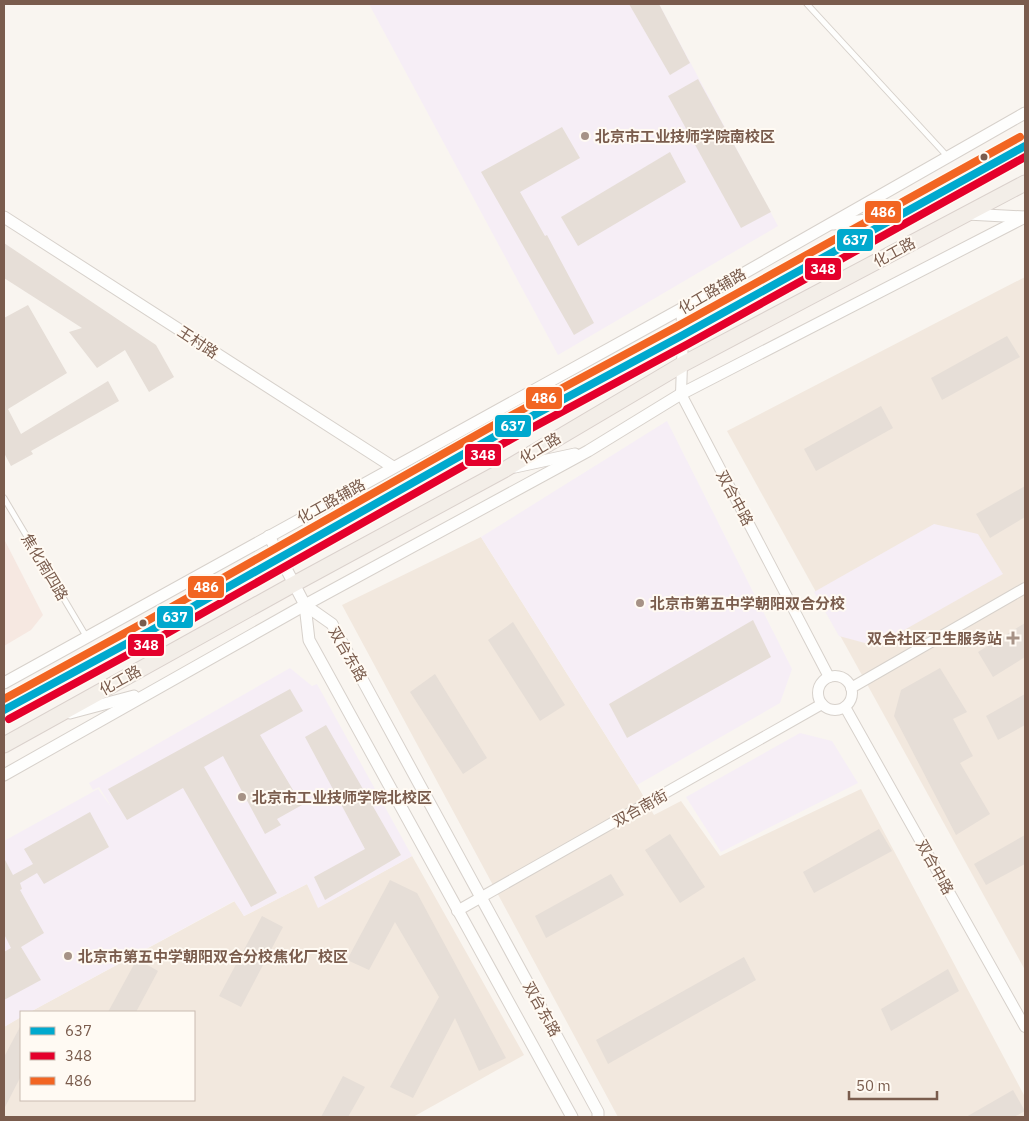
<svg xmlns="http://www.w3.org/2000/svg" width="1029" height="1121" font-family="'IBM Plex Sans','Noto Sans SC',sans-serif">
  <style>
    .residential { fill: #f2e8de }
    .commercial { fill: #f6e8e1 }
    .education { fill: #f6eef6 }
    .building { fill: #e6ded7 }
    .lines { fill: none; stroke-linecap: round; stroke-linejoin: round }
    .service-casing { stroke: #d7d1cb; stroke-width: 7 }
    .minor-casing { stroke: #d7d1cb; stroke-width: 12 }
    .tertiary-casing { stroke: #d7d1cb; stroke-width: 13 }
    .primary-casing { stroke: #dad1cc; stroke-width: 17 }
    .service { stroke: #fefefd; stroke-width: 5 }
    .minor { stroke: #fefefd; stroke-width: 10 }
    .tertiary { stroke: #fefefd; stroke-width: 11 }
    .primary { stroke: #f3eee8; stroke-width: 15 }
    .bus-1-casing { stroke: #fffaf3; stroke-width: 11 }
    .bus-2-casing { stroke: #fffaf3; stroke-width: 11 }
    .bus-3-casing { stroke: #fffaf3; stroke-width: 11 }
    .bus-1 { stroke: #00a9ce; stroke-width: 8 }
    .bus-2 { stroke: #e4002b; stroke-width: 8 }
    .bus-3 { stroke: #f26522; stroke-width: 8 }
    .poi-dot { fill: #a69286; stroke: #fffaf3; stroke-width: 2 }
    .bus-dot { fill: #7a5c4d; stroke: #fffaf3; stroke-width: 2 }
    .labels { text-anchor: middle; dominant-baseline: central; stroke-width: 4; stroke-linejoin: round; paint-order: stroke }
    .poi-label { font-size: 15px; font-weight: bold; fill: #7a5c4d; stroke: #fffaf3; text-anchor: start }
    .street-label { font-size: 15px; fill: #7a5c4d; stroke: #fffaf3 }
    .line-badge { stroke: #fffaf3; stroke-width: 2 }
    .badge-label { font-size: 14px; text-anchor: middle; font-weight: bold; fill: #fff }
  </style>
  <rect width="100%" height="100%" fill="#f9f5f0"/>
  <g class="residential">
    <polygon points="1025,277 1025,970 727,431"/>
    <polygon points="481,537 637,785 654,815 681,801 720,856 861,789 1025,1097 1025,1117 618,1117 342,605"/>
    <polygon points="412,856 524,1055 413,1117 4,1117 4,1027 21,1017 21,1100 194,1100 194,1012 30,1012 235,901 244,916 307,884 319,907"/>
  </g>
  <polygon class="commercial" points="4,539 43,615 31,630 4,646"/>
  <g class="education">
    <polygon points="369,4 659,4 778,226 558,355"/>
    <polygon points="667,421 792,669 780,703 637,785 481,537"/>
    <polygon points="934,524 978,534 1003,574 876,646 839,636 814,592"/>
    <polygon points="290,668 312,686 317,684 412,856 318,908 307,884 244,916 234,901 30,1012 21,1012 21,1017 4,1027 4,841 98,789 112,808 99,787 93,790 89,783"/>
    <polygon points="800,733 832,741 858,783 721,852 686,797"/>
  </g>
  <g class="building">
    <polygon points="629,4 659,4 690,63 670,75"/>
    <polygon points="698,79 771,212 741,228 668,96"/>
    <polygon points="562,127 580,158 520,192 545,236 547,235 594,323 574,335 481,172"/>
    <polygon points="670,152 686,182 578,246 561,217"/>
    <polygon points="4,243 156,345 174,377 149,392 125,350 97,368 69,332 82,328 4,278"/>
    <polygon points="28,305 67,373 8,409 21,434 108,381 119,401 31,451 33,454 11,466 4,453 4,318"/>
    <polygon points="1007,336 1020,357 942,400 931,378"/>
    <polygon points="881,406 893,428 816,471 804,449"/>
    <polygon points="1025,486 1025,517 990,538 976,514"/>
    <polygon points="753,620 771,657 627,738 609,704"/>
    <polygon points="513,622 565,705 540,721 488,640"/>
    <polygon points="1025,623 1025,657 993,677 978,652"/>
    <polygon points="940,668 967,712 953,719 973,756 960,763 990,814 956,835 894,716 901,690"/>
    <polygon points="435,674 487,758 463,774 410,692"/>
    <polygon points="290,689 303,711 260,735 302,805 277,819 281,825 265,834 223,756 204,767 277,893 251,907 183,788 127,820 108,789"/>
    <polygon points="1025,694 1025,725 998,740 986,716"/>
    <polygon points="326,725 401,855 325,900 314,877 365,849 305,737"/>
    <polygon points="90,812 109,847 44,884 37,873 20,883 22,889 20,890 44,933 21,947 41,980 4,1000 4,952 11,948 4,934 4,858 13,875 33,864 24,849"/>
    <polygon points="879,829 892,851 814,893 803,872"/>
    <polygon points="670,834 705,887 680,903 645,850"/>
    <polygon points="1025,835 1025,864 986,885 974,864"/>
    <polygon points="611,874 624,895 546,938 535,916"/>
    <polygon points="390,880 417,893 506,1058 479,1071 455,1018 413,1098 390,1087 439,997 395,922 369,970 347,960"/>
    <polygon points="262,916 283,927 241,1007 219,996"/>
    <polygon points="744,957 756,980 608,1064 596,1040"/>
    <polygon points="137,959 158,971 136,1012 108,1012"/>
    <polygon points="948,969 959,991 891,1031 881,1009"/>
    <polygon points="21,1025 21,1076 4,1109 4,1057"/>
    <polygon points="343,1076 365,1087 348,1117 321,1117"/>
    <polygon points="1013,1090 1025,1111 1014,1117 966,1117"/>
  </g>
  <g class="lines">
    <g class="service-casing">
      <g id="service">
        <polyline points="807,4 947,156"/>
        <polyline points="4,498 86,636"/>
      </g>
    </g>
    <g class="minor-casing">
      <g id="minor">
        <polyline points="681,309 683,335 681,394 829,677"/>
        <circle cx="835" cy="693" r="17"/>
        <polyline points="851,688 1025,588"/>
        <polyline points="845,707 1025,1027"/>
        <polyline points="457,911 822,704"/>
      </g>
    </g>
    <g class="tertiary-casing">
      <g id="tertiary">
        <polyline points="967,214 1025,217"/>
        <polyline points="4,217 393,467"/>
        <polyline points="833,224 892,217"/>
        <polyline points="515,467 575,454"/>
        <polyline points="269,536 305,605 309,640 572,1117"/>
        <polyline points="305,605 332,624 598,1112 598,1117"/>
        <polyline points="4,683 681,309 1025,113"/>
        <polyline points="70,713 134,696"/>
        <polyline points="4,775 305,605 588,451 681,394 1025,217"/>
      </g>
    </g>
    <g class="primary-casing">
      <g id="primary">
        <polyline points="4,710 150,631 508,429 683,335 1025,146"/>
        <polyline points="4,745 294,584 504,470 683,364 1025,183"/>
      </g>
    </g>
    <use href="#service" class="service"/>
    <use href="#minor" class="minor"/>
    <use href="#tertiary" class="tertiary"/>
    <use href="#primary" class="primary"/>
    <g class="bus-1-casing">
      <polyline id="bus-1" points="4,710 150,631 508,429 683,335 1025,146"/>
    </g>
    <g class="bus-2-casing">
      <polyline id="bus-2" points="9,719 155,640 513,438 688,344 1025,157"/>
    </g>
    <g class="bus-3-casing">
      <polyline id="bus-3" points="4,699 145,622 503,420 678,326 1020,137"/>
    </g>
    <use href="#bus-1" class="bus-1"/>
    <use href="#bus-2" class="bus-2"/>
    <use href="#bus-3" class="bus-3"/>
  </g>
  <g class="poi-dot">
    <circle cx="585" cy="136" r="5"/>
    <circle cx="640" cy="603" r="5"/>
    <path d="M1010.5 630.5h5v5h5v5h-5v5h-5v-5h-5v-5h5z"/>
    <circle cx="242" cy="797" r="5"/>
    <circle cx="68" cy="956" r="5"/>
  </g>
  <g class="bus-dot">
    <circle cx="984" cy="157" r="4.5"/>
    <circle cx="143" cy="623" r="4.5"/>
  </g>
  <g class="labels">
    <g class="poi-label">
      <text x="595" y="136">北京市工业技师学院南校区</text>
      <text x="650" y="603">北京市第五中学朝阳双合分校</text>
      <text x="1002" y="638" text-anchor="end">双合社区卫生服务站</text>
      <text x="252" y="797">北京市工业技师学院北校区</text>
      <text x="78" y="956">北京市第五中学朝阳双合分校焦化厂校区</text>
    </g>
    <g class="street-label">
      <text transform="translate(894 252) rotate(-28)">化工路</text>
      <text transform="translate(712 291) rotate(-30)">化工路辅路</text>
      <text transform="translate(198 342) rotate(33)">王村路</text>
      <text transform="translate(540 448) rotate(-31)">化工路</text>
      <text transform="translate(735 498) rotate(62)">双合中路</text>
      <text transform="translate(331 501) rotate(-29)">化工路辅路</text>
      <text transform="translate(45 567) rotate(59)">焦化南四路</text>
      <text transform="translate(348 654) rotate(60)">双台东路</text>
      <text transform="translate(120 680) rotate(-29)">化工路</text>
      <text transform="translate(640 808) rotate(-29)">双合南街</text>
      <text transform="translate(935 867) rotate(61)">双合中路</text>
      <text transform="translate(542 1009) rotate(61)">双台东路</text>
    </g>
  </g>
  <g class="line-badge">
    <rect x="864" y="200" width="38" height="24" rx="5" fill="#f26522"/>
    <rect x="836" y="228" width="38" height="24" rx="5" fill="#00a9ce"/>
    <rect x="804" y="257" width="38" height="24" rx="5" fill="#e4002b"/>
    <rect x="525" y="386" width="38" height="24" rx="5" fill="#f26522"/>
    <rect x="494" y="414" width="38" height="24" rx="5" fill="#00a9ce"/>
    <rect x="464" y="443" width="38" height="24" rx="5" fill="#e4002b"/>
    <rect x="187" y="575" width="38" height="24" rx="5" fill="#f26522"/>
    <rect x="156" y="605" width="38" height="24" rx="5" fill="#00a9ce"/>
    <rect x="127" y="633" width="38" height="24" rx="5" fill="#e4002b"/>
  </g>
  <g class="badge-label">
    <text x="883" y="217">486</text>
    <text x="855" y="245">637</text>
    <text x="823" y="274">348</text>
    <text x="544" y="403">486</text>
    <text x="513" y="431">637</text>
    <text x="483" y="460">348</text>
    <text x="206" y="592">486</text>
    <text x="175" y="622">637</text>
    <text x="146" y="650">348</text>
  </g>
  <rect width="1029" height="1121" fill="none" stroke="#7a5c4d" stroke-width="10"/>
  <rect x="20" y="1011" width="175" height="90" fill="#fffaf3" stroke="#cabbb1"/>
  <rect x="30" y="1027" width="25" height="8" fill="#00a9ce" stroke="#cabbb1"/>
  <text x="65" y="1036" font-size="15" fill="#7a5c4d">637</text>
  <rect x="30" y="1052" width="25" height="8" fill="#e4002b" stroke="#cabbb1"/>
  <text x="65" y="1061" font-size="15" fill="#7a5c4d">348</text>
  <rect x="30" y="1077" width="25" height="8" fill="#f26522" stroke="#cabbb1"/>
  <text x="65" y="1086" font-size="15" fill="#7a5c4d">486</text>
  <path d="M849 1091v8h88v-8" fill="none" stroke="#7a5c4d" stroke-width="2.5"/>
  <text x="856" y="1091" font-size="15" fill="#7a5c4d" stroke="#fffaf3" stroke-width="4" paint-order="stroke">50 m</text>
</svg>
